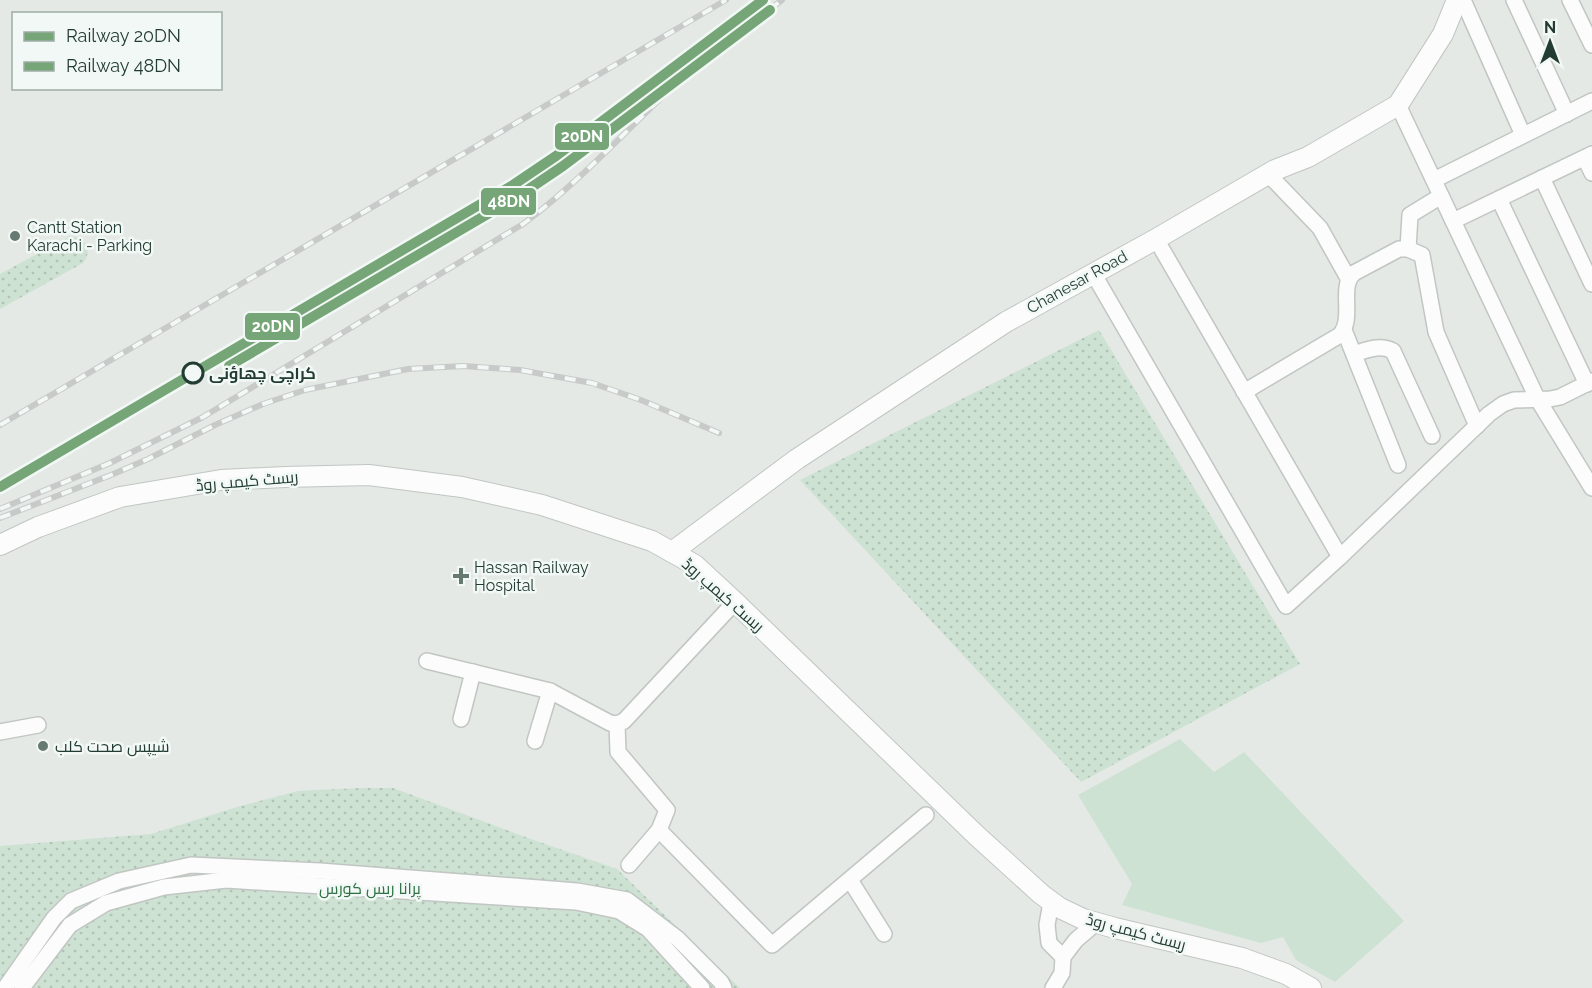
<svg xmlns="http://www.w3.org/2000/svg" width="1592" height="988" font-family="Raleway,Cairo,sans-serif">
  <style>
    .green { fill: url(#green-dots) }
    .pitch { fill: #cde2d2 }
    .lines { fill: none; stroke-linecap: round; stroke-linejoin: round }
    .minor-casing { stroke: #c1c6c3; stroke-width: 18 }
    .tertiary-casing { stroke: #c1c6c3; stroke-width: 22 }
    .minor { stroke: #fbfcfb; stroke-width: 15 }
    .tertiary { stroke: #fbfcfb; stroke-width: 20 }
    .rail-casing { stroke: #c7cac9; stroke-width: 6 }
    .rail { stroke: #f2f8f5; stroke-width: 4; stroke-dasharray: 11; stroke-linecap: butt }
    .rail-1-casing { stroke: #f2f8f5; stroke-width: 15 }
    .rail-2-casing { stroke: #f2f8f5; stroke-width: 15 }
    .rail-1 { stroke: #76a577; stroke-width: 10 }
    .rail-2 { stroke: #76a577; stroke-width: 10 }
    .poi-dot { fill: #667972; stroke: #f2f8f5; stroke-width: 2 }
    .stop-dot { fill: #f2f8f5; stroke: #223c33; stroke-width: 3 }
    .labels { text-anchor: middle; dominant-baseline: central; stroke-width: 5; stroke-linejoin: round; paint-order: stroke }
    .poi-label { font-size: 16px; fill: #223c33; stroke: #f2f8f5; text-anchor: start }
    .street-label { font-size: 16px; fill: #223c33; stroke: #f2f8f5 }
    .stop-label { font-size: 16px; font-weight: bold; fill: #223c33; stroke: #f2f8f5; text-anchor: start }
    .park-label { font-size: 16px; fill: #2e7143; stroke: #f2f8f5 }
    .line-badge { stroke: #f2f8f5; stroke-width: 2 }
    .badge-label { font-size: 16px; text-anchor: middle; font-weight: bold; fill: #fff }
  </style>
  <defs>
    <pattern id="green-dots" width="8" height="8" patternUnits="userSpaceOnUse" patternTransform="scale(1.5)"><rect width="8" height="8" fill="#cde2d2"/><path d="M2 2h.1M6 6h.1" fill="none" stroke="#b0c3b5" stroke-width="1.8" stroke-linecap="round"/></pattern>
  </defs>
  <rect width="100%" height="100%" fill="#e4e9e6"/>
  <g class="green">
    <path d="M70 236C86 237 93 250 83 263L0 309V274Z"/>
    <polygon points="1099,330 1300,664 1081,782 800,480"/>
    <polygon points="360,788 393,788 528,838 617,869 740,988 0,988 0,846 151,834 237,807 298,791"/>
  </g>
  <polygon class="pitch" points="1180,739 1214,772 1244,752 1404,921 1335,982 1296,960 1283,937 1261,943 1122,905 1132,884 1078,795"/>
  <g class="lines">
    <g class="minor-casing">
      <g id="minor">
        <polyline points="1463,0 1523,135"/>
        <polyline points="1514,0 1567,114"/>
        <polyline points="1570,0 1592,45"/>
        <polyline points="1398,105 1537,398 1592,488"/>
        <polyline points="1585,158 1592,173"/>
        <polyline points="1269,175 1320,228 1348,278"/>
        <polyline points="1542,178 1592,284"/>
        <polyline points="1434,180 1592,101"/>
        <polyline points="1499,199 1587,384"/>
        <polyline points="1453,221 1592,154"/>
        <polyline points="1156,239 1340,557"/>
        <polyline points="1408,249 1410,215 1441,196"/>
        <polyline points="1093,273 1286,606 1340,557 1489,414 1503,404 1514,400 1550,399 1560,397 1592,381"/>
        <polyline points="1344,330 1398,465"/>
        <path d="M1354 354C1367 350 1379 344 1393 351L1432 436"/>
        <path d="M1244 392 1340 335C1355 317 1338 287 1354 273L1399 249H1408L1422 255 1436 332 1477 426"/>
        <polyline points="427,661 550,691 610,723 617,724 624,721 735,602"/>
        <polyline points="461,719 473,672"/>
        <polyline points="617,724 618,752 667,810 659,830 772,945 926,815"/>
        <polyline points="0,732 38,725"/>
        <polyline points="535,741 550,691"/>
        <polyline points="629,865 659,830"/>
        <polyline points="850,880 884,934"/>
        <polyline points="1051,902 1047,925 1049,943 1063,957"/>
        <polyline points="5,988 54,918 71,901 119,881 191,865 320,871 577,891 627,900 678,939 721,982 724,988"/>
        <polyline points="22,988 70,925 106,903 164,887 226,880 576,902 619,911 648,929 702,988"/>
        <polyline points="1053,988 1062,973 1063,957 1076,940 1096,923"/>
      </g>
    </g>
    <g class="tertiary-casing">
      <g id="tertiary">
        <polyline points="0,545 38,527 120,497 221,480 285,477 369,475 462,487 542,505 652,541 695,565 735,602 976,835 1041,894 1060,908 1083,919 1115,928 1242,958 1286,974 1311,988"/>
        <polyline points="672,552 797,459 1006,322 1156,239 1275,170 1308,157 1398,105 1443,34 1457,0"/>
      </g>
    </g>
    <use href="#minor" class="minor"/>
    <use href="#tertiary" class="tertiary"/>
    <g class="rail-casing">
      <g id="rail">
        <polyline points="0,425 726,0"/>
        <path d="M0 509 110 463 203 417 523 224C581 181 629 127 681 79 713 50 748 26 782 0"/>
        <polyline points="0,518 111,475 148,459 215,425 263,404 305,390 408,369 463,366 520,370 592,383 641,400 719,433"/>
      </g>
    </g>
    <use href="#rail" class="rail"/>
    <g class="rail-1-casing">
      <polyline id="rail-1" points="0,487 513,185 556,156 763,0"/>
    </g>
    <g class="rail-2-casing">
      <polyline id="rail-2" points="229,366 520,195 563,166 770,10"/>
    </g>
    <use href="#rail-1" class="rail-1"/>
    <use href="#rail-2" class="rail-2"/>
  </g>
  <g class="poi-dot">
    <circle cx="15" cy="236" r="6"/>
    <path d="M458 567h6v6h6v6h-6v6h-6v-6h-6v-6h6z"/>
    <circle cx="43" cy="746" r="6"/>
  </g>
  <circle class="stop-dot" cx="193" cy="373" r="10"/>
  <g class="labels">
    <g class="poi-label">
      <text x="27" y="227">Cantt Station<tspan x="27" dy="18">Karachi - Parking</tspan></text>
      <text x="474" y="567">Hassan Railway<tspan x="474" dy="18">Hospital</tspan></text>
      <text x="55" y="746">شیپس صحت کلب</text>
    </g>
    <g class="street-label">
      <text transform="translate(1077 282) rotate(-29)">Chanesar Road</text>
      <text transform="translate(247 481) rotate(-5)">ریسٹ کیمپ روڈ</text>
      <text transform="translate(723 595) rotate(41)">ریسٹ کیمپ روڈ</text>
      <text transform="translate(1136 932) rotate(15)">ریسٹ کیمپ روڈ</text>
    </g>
    <g class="stop-label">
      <text x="209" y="373">کراچی چھاؤنی</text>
    </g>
    <g class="park-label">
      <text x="370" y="888">پرانا ریس کورس</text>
    </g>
  </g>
  <g class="line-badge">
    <rect x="554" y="122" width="56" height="29" rx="6" fill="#76a577"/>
    <rect x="480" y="187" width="57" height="29" rx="6" fill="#76a577"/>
    <rect x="244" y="312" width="57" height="29" rx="6" fill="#76a577"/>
  </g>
  <g class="badge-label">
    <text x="582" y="142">20DN</text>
    <text x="509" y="207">48DN</text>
    <text x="273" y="332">20DN</text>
  </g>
  <rect x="12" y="12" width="210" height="78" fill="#f2f8f5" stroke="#9fada7" stroke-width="1.5"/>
  <rect x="24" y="32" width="30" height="9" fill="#76a577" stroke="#9fada7" stroke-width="1.5"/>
  <text x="66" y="42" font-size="18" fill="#223c33">Railway 20DN</text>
  <rect x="24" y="62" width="30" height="9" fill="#76a577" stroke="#9fada7" stroke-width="1.5"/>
  <text x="66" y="72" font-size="18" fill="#223c33">Railway 48DN</text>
  <g transform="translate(1550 42)" stroke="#f2f8f5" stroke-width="4.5" paint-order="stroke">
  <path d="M0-4.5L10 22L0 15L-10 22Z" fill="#223c33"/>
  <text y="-9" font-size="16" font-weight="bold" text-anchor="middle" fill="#223c33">N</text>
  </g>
</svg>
